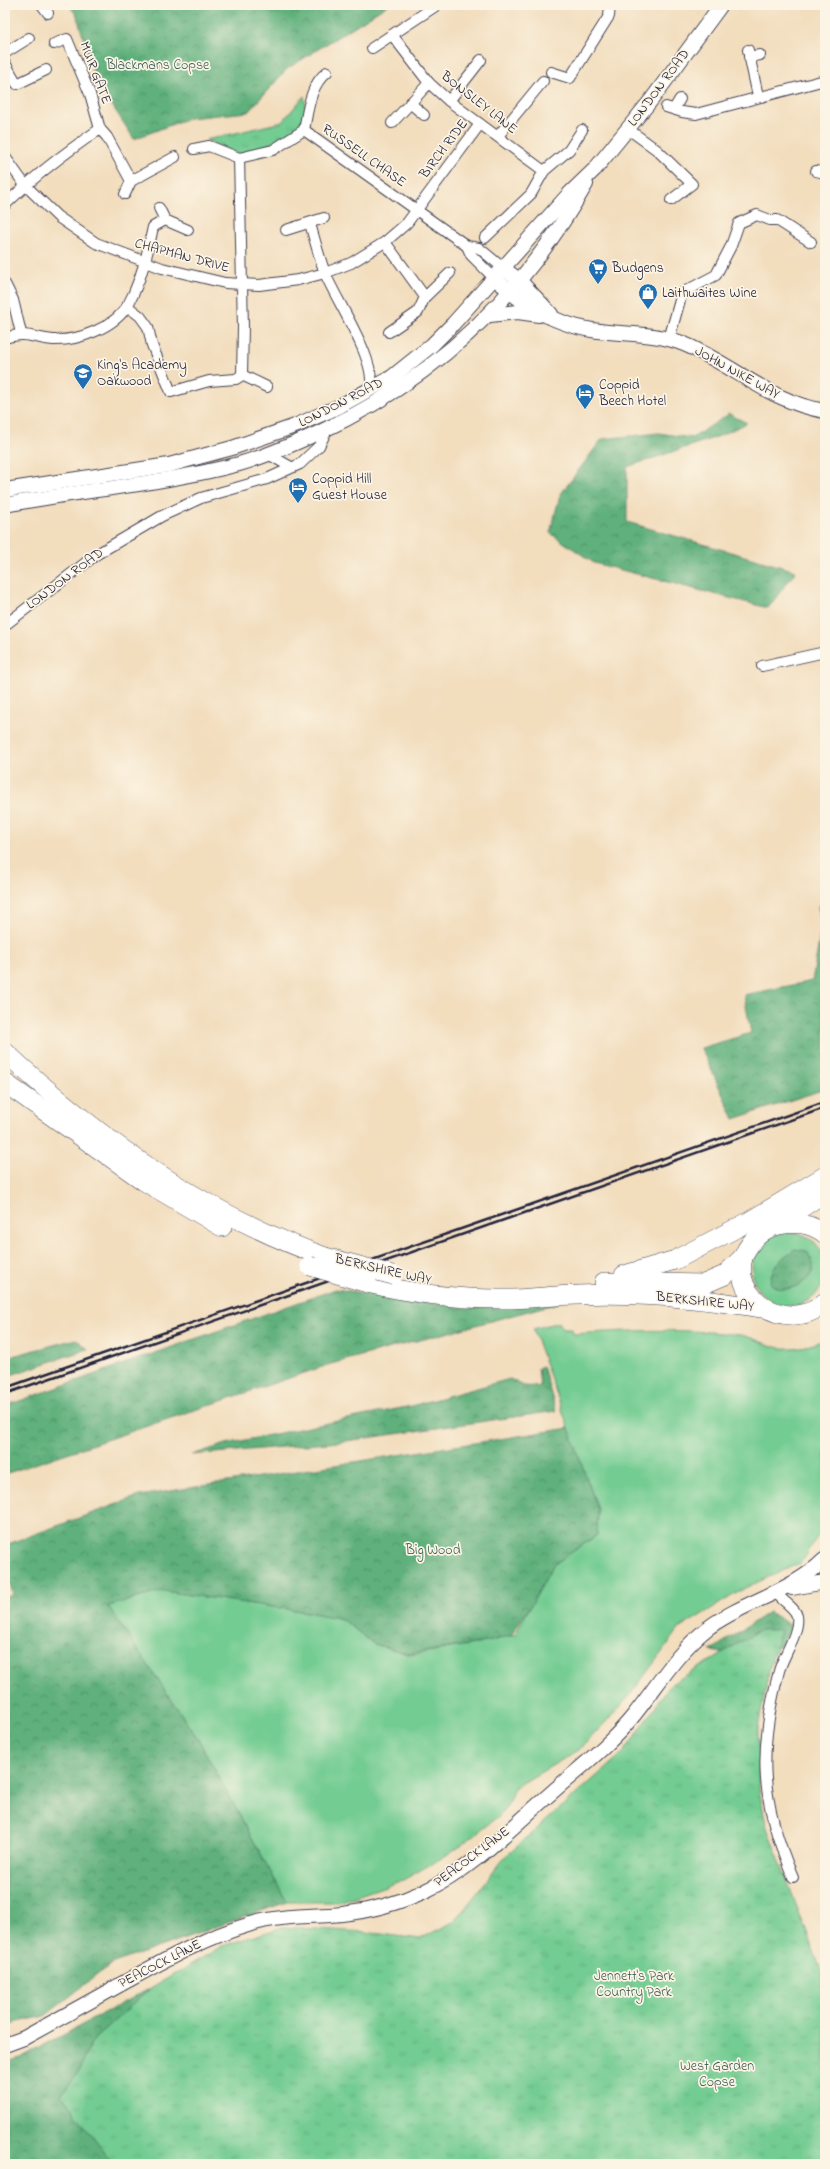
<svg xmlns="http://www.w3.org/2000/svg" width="830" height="2169" font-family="'Indie Flower',sans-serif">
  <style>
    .grass { fill: #73cc92; stroke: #4a7766 }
    .forest { fill: url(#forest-crowns); stroke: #40695c }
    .park { fill: url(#park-tufts); stroke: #4a7766 }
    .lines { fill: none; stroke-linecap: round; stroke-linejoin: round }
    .street-casing { stroke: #413e4e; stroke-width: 12 }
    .secondary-casing { stroke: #413e4e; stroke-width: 16 }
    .highway-casing { stroke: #413e4e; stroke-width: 20 }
    .street { stroke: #fff; stroke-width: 10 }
    .secondary { stroke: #fff; stroke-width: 14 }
    .highway { stroke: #fff; stroke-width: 19 }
    .rail { stroke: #22223b; stroke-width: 2.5 }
    .highway-bridge-casing { stroke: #413e4e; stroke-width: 20; stroke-linecap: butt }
    .highway-bridge { stroke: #fff; stroke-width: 19 }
    .labels { text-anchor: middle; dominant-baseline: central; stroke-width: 3.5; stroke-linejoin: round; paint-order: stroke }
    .park-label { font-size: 14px; fill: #3e5e59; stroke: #fcf5e5 }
    .street-label { font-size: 14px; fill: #22223b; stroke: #fcf5e5 }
    .poi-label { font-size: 14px; fill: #22223b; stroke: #fcf5e5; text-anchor: start }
  </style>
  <defs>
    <pattern id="forest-crowns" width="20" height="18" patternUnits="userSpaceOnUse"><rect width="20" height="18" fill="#5eb07c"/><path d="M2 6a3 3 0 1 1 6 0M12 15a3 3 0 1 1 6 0" fill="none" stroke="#4d8f67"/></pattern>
    <pattern id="park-tufts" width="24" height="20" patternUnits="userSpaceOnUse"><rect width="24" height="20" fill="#73cc92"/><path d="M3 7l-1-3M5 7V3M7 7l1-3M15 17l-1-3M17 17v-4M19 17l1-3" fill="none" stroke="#63af7f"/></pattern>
  </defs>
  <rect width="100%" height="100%" fill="#fcf5e5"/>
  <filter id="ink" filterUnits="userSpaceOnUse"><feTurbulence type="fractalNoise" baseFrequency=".025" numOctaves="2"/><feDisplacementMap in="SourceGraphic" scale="8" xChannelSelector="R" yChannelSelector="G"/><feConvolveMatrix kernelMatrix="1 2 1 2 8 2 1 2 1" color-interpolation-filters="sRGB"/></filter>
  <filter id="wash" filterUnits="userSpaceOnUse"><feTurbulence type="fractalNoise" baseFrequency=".012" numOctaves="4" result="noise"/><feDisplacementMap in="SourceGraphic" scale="16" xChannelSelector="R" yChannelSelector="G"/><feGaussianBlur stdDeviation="0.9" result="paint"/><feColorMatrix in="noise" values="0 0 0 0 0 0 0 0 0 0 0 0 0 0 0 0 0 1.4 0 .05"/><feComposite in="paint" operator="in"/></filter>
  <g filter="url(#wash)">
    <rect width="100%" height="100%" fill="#f2ddbd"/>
    <g class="grass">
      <circle cx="789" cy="1269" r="37"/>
      <path d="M559 1322 563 1329H572L573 1334C629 1330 685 1328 740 1335 754 1337 767 1346 781 1348 795 1349 813 1346 825 1339V1530C813 1537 810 1554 800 1563L745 1588 680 1628 624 1703 579 1750 514 1788 508 1804 501 1814 454 1851 403 1880 339 1902H287L198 1739 108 1606 163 1591 308 1612 342 1619 374 1644 411 1655 492 1641 515 1634 553 1565 597 1535 598 1510 533 1329Z"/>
    </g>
    <g class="forest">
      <polygon points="69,5 388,5 287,69 248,112 189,118 134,139 95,79 77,16"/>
      <polygon points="729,414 747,423 717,437 627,467 627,522 796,571 768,608 594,563 550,533 560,495 602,439 659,433 692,438"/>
      <polygon points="825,904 825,1089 734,1119 701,1048 751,1033 744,995 812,981 822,925 818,906"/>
      <path d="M795 1249 807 1251C810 1257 814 1262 813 1269 811 1281 793 1290 782 1289 779 1289 774 1286 770 1284 771 1265 781 1260 795 1249Z"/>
      <polygon points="336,1289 464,1308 558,1303 331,1364 5,1474 5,1406"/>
      <polygon points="76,1339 88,1349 5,1377 5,1358"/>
      <polygon points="543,1366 556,1411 339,1442 192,1455 226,1444 411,1406 510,1379 524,1386 540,1387 538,1368"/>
      <polygon points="569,1428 598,1510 597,1535 553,1565 533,1602 511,1635 491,1641 410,1654 374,1644 342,1619 308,1612 163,1591 108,1606 198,1739 287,1902 111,1964 45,2016 5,2025 5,1597 13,1595 5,1569 5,1545 139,1496"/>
      <polygon points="769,1612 792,1626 782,1644 757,1655 738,1655 710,1651"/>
      <polygon points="151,1988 90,2043 78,2074 61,2094 113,2164 5,2164 5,2063 20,2058"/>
    </g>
    <g class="park">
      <polygon points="304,96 307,112 299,129 258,150 239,155 206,140 282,122"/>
      <polygon points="761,1630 781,1630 770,1666 758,1728 759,1790 767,1828 821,1970 825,2013 825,2164 113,2164 61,2094 78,2074 90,2043 151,1988 222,1946 283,1927 366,1932 420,1939 455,1921 505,1857 624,1752 671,1684"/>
    </g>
  </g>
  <g filter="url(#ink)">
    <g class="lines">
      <g class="street-casing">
        <g id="street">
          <polyline points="42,5 48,13"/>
          <polyline points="393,36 429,83 449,101 544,171"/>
          <polyline points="54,44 67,39 90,94 100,129 107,137 131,181"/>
          <polyline points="372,48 437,5"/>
          <polyline points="748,50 758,96"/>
          <polyline points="5,53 29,38"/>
          <polyline points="749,57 760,55"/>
          <polyline points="5,63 17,84 46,70"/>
          <polyline points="551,72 570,78 609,16 610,5"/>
          <polyline points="449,101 481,60"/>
          <polyline points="410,103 424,115"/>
          <polyline points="666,107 682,112 696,114 825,80"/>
          <polyline points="674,109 680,99"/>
          <polyline points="392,123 429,83"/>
          <polyline points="628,129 657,150 692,184 671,200"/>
          <path d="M304 130C308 110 310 85 327 72"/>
          <polyline points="498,136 543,81"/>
          <polyline points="194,149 209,146 239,158 273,150 304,130 467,246 479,248 503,268"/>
          <polyline points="5,157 25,185 58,217 96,243 162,268 225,283 259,285 298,280 325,273 351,263 385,242 407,223 480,124"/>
          <polyline points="816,171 825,173"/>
          <polyline points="125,194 131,181 175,157"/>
          <path d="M5 205C34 176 66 152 100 129"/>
          <polyline points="159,208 165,220 188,230"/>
          <path d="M310 224C315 240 319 257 325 273 335 299 381 366 369 390"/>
          <polyline points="286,230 324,218"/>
          <polyline points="485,238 531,194 544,171 569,150 582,130"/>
          <polyline points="385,242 425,297 418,312 389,332"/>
          <polyline points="467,246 471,255 494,278"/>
          <polyline points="5,284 13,300 21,333"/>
          <polyline points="425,297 450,273"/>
          <polyline points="127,306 140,316 148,327 152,345 171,392 209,381 236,379 242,375 243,327 239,158"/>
          <path d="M5 338C27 331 32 338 53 340 78 341 114 328 128 305 141 281 148 253 153 227L165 220"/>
          <polyline points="669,339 682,293 716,275 731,246 739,223 757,215 770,220 777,220 811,242"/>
          <polyline points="242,375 267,387"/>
          <polyline points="268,454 291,467"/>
          <polyline points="5,625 97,554 162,516 201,498 267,479 300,464 319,446 328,428"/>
          <polyline points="762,666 825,652"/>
          <path d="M776 1592C780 1600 795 1607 797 1616 800 1632 783 1656 779 1671 758 1751 760 1801 793 1877"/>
        </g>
      </g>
      <g class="secondary-casing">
        <g id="secondary">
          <polyline points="503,268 520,281 551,314"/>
          <path d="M494 278C506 287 519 301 532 308 550 318 572 327 592 330 622 335 655 332 684 344 734 365 770 402 825 411"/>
          <polyline points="490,315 518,312 539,315"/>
          <polyline points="5,490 169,465 232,448 295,426 340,406 392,377 432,345 453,324 569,194 595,169 652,99 721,5"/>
          <path d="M5 505C83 490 162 484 239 464 267 456 294 444 320 432 437 378 523 295 586 184"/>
          <polyline points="792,1588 825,1582"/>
          <path d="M5 2045 24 2038C57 2020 91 2001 125 1982 165 1960 206 1937 251 1924 280 1915 311 1917 342 1914 370 1911 399 1903 425 1891 470 1871 512 1827 550 1794 578 1769 610 1745 634 1715 658 1685 677 1652 708 1628 744 1601 792 1592 824 1560"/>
        </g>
      </g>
      <g class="highway-casing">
        <g id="highway">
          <path d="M5 1052C101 1141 201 1212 325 1257"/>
          <polyline points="5,1083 144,1181 222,1227"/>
          <polyline points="776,1225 825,1192"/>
          <path d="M825 1234C811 1223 796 1222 779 1225 768 1227 758 1234 751 1243 716 1288 785 1340 825 1302"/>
          <polyline points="624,1275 675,1260 750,1221 825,1176"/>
          <polyline points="604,1282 704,1284 725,1275 743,1257"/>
          <path d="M367 1283C411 1293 455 1299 499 1299 525 1300 551 1295 578 1295 640 1292 706 1299 767 1309"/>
        </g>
      </g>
      <use href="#street" class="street"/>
      <use href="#secondary" class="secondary"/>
      <use href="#highway" class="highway"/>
      <g class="rail">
        <polyline points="5,1388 825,1102"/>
        <polyline points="5,1394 825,1108"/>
      </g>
      <g class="highway-bridge-casing">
        <g id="highway-bridge">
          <polyline points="325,1257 393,1275"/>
          <polyline points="310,1266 367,1283"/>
        </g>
      </g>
      <use href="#highway-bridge" class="highway-bridge"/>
    </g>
  </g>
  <defs>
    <g id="supermarket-pin" transform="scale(1)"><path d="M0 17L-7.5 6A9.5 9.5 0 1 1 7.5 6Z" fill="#1f6fb2" stroke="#fcf5e5"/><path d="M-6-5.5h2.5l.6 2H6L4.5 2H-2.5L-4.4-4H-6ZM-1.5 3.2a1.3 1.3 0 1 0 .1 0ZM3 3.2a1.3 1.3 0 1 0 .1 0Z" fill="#fff"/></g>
    <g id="shop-pin" transform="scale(1)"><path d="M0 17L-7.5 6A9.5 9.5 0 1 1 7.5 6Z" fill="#1f6fb2" stroke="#fcf5e5"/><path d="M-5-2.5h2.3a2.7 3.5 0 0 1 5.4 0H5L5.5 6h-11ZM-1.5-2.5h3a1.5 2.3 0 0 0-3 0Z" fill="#fff"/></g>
    <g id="school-pin" transform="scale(1)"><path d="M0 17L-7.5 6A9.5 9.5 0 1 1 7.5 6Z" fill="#1f6fb2" stroke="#fcf5e5"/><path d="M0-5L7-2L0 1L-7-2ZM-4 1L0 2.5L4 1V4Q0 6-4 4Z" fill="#fff"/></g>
    <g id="hotel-pin" transform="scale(1)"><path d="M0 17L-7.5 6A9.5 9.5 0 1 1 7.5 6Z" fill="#1f6fb2" stroke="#fcf5e5"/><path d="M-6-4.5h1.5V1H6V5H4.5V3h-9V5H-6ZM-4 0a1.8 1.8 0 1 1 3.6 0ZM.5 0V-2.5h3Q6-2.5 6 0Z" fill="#fff"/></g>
  </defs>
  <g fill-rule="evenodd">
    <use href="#supermarket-pin" x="598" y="268"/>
    <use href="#shop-pin" x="648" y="293"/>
    <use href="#school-pin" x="83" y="373"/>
    <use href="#hotel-pin" x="585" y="393"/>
    <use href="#hotel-pin" x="298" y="487"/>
  </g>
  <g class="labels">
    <g class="park-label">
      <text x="158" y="65">Blackmans Copse</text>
      <text x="433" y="1550">Big Wood</text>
      <text x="634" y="1976">Jennett's Park<tspan x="634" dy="16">Country Park</tspan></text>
      <text x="717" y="2066">West Garden<tspan x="717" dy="16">Copse</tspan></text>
    </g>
    <g class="street-label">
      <text transform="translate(95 73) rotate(69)">MUIR GATE</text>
      <text transform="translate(659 88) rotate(-53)">LONDON ROAD</text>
      <text transform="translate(479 103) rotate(38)">BONSLEY LANE</text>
      <text transform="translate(444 149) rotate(-53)">BIRCH RIDE</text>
      <text transform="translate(364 156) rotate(35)">RUSSELL CHASE</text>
      <text transform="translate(182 256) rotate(15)">CHAPMAN DRIVE</text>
      <text transform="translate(737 373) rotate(29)">JOHN NIKE WAY</text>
      <text transform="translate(341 403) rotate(-27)">LONDON ROAD</text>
      <text transform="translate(65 579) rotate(-37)">LONDON ROAD</text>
      <text transform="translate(383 1270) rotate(13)">BERKSHIRE WAY</text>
      <text transform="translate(705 1302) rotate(6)">BERKSHIRE WAY</text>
      <text transform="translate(472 1857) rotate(-37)">PEACOCK LANE</text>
      <text transform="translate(160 1964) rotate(-27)">PEACOCK LANE</text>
    </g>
    <g class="poi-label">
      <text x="612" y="268">Budgens</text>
      <text x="662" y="293">Laithwaites Wine</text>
      <text x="97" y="365">King's Academy<tspan x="97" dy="16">Oakwood</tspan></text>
      <text x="599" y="385">Coppid<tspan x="599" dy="16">Beech Hotel</tspan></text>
      <text x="312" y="479">Coppid Hill<tspan x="312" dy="16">Guest House</tspan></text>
    </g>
  </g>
  <rect width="830" height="2169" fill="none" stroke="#fcf5e5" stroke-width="20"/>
</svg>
